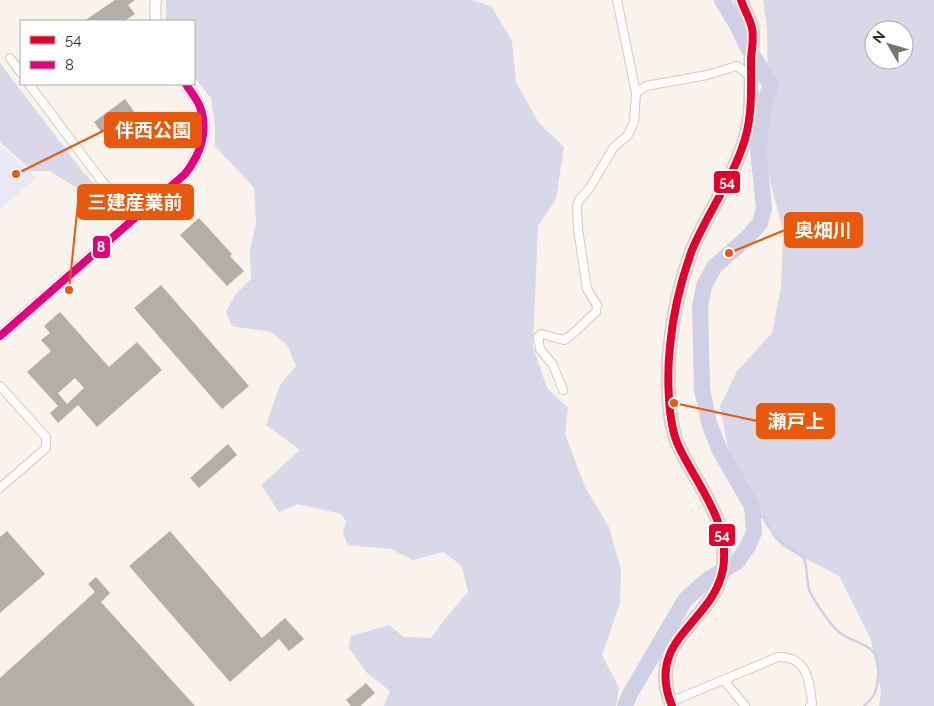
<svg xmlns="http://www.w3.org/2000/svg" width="934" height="706" font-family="Raleway,'Noto Sans JP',sans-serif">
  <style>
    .green { fill: #eae8f4 }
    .forest { fill: #d9d8e8; fill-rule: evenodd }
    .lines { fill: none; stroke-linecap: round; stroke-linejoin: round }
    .stream { stroke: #d0cfe6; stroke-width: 2.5 }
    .river { stroke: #d0cfe6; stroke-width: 16 }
    .building { fill: #b3aea8; fill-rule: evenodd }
    .minor-casing { stroke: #cfcac4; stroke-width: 10 }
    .tertiary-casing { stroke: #cfcac4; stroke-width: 12 }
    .primary-casing { stroke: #d4d1cd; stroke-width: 15 }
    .minor { stroke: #fefdfc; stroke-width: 8 }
    .tertiary { stroke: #fefdfc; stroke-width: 10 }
    .primary { stroke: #eae4d9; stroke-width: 12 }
    .bus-1-casing { stroke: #fff; stroke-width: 11 }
    .bus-2-casing { stroke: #fff; stroke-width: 11 }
    .bus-1 { stroke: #e4002b; stroke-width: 8 }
    .bus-2 { stroke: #e5007d; stroke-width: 8 }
    .leader { fill: none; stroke: #e8590c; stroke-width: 2 }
    .callout-dot { fill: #e8590c; stroke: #fff; stroke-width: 2 }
    .callout { fill: #e8590c; stroke: #e8590c; stroke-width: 2 }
    .callout-label { font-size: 19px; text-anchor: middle; font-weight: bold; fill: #fff }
    .line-badge { stroke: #fff; stroke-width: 2 }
    .badge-label { font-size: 14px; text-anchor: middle; font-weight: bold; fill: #fff }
  </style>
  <rect width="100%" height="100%" fill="#f9f3ec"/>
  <polygon class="green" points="0,145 36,178 0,209"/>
  <g class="forest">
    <polygon points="166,0 471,0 491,6 512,41 516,82 539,123 564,147 556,199 538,226 533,347 547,388 568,408 565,434 585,487 609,527 621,570 620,603 602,655 619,688 616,706 384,706 390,691 367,673 349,648 351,636 389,625 404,637 431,638 449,614 468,592 462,566 443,552 413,560 391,549 348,545 343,534 346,521 341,514 298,504 279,512 261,485 300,450 266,425 280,385 296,366 287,345 271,332 232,326 226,312 235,295 251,279 250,250 256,222 254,188 215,146 215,127 211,98 194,77 194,21 166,21"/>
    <path d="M763 0H934V706H879L881 691 871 640 839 576 781 546 742 486 728 449 720 406 737 371 772 333 781 287 783 230 762 150 768 112 767 29ZM874 30H904V60H874Z"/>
    <polygon points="0,63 83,172 115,206 111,210 50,171 32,171 0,142"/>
  </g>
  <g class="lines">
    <path class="stream" d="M754 514 763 517 776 538 804 558C808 569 806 582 810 592 815 602 826 618 834 627 851 648 882 637 878 676 877 690 875 697 864 706"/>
    <polyline class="river" points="625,706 630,694 685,600 707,580 737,562 748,546 754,532 752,506 720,451 709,423 702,389 700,307 704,286 714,267 748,237 760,223 764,208 758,150 765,100 771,85 747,46 738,27 722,0"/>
  </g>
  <g class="building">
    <polygon points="115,0 135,0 128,5 135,14 124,21 84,21"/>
    <polygon points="125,99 138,117 124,127 118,119 101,132 94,122"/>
    <polygon points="199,218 232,254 230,256 244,271 227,286 180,235"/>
    <polygon points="161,285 249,386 222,409 134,308"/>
    <path d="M60 312 109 367 137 342 162 370 97 427 78 405 58 423 50 413 58 406 27 372 51 351 41 340 50 333 44 326ZM75 378 84 388 67 404 58 393Z"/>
    <polygon points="228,444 237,455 199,488 190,478"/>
    <polygon points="7,531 45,574 0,613 0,537"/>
    <polygon points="170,531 262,638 285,618 304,639 289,651 279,639 230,682 129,566"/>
    <polygon points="96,577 110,593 101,602 195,706 0,706 0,678 95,592 88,584"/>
    <polygon points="366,683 375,693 360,706 351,706 346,700"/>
  </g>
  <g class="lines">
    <g class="minor-casing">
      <g id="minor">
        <polyline points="10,58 21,73"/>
        <polyline points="29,84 101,180 136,217"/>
        <polyline points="636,93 646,86 707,75 737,66 751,77"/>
        <polyline points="0,386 46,437 46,448 0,488"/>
        <path d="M563 390 553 365 540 349 538 337 541 334 564 340C576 333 585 321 596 312L597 305 587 289 578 229 577 206 579 200 589 189 614 147 628 135 634 122 636 93 617 0"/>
        <polyline points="724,680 745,706"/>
        <path d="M670 702 778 657C807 656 810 681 812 704L810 706"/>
      </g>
    </g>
    <g class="tertiary-casing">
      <g id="tertiary">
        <polyline points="156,0 155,8 156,21"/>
        <path d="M0 336 185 174C200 155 209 131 200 107 197 99 190 91 186 84"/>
      </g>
    </g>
    <g class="primary-casing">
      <path id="primary" d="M672 706C644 638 713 624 723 569 731 523 697 485 679 447 667 423 667 372 670 346 673 314 681 280 692 250 706 216 730 183 742 148 753 120 751 88 751 58 752 49 754 37 752 28 750 19 744 9 741 0"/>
    </g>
    <use href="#minor" class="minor"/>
    <use href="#tertiary" class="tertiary"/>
    <use href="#primary" class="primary"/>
    <g class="bus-1-casing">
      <path id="bus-1" d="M672 706C644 638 713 624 723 569 731 523 697 485 679 447 667 423 667 372 670 346 673 314 681 280 692 250 706 216 730 183 742 148 753 120 751 88 751 58 752 49 754 37 752 28 750 19 744 9 741 0"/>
    </g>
    <g class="bus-2-casing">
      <path id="bus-2" d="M0 336 185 174C200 155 209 131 200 107 197 99 190 91 186 84"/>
    </g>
    <use href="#bus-1" class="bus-1"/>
    <use href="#bus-2" class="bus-2"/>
  </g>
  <path class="leader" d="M16 174L105 130M69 290L78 202M729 253L785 230M674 403L757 421"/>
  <g class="callout-dot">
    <circle cx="16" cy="174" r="5"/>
    <circle cx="69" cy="290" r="5"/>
    <circle cx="729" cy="253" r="5"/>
    <circle cx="674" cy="403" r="5"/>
  </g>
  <g class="callout">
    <rect x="105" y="113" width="96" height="34" rx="5"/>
    <rect x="78" y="185" width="115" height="34" rx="5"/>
    <rect x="785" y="213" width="77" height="34" rx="5"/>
    <rect x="757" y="404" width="77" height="34" rx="5"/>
  </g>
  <g class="callout-label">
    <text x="153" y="137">伴西公園</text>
    <text x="135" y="209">三建産業前</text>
    <text x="823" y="237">奥畑川</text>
    <text x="796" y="428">瀬戸上</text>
  </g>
  <g class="line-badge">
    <rect x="713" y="170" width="28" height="24" rx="5" fill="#e4002b"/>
    <rect x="92" y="235" width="19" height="24" rx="5" fill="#e5007d"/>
    <rect x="708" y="523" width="28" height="24" rx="5" fill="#e4002b"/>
  </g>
  <g class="badge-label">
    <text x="727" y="187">54</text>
    <text x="101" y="252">8</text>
    <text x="722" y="540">54</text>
  </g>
  <rect x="20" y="20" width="175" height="65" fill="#ffffff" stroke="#aeaca9"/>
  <rect x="30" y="36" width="25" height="8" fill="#e4002b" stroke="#aeaca9"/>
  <text x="65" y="45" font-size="15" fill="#352f29">54</text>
  <rect x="30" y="61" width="25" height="8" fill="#e5007d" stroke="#aeaca9"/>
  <text x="65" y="70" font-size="15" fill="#352f29">8</text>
  <g transform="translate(889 45) rotate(308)"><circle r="24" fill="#ffffff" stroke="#aeaca9"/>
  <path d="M0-4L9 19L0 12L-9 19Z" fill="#7a746d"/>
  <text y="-8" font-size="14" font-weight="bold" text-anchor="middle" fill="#352f29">N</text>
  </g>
</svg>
